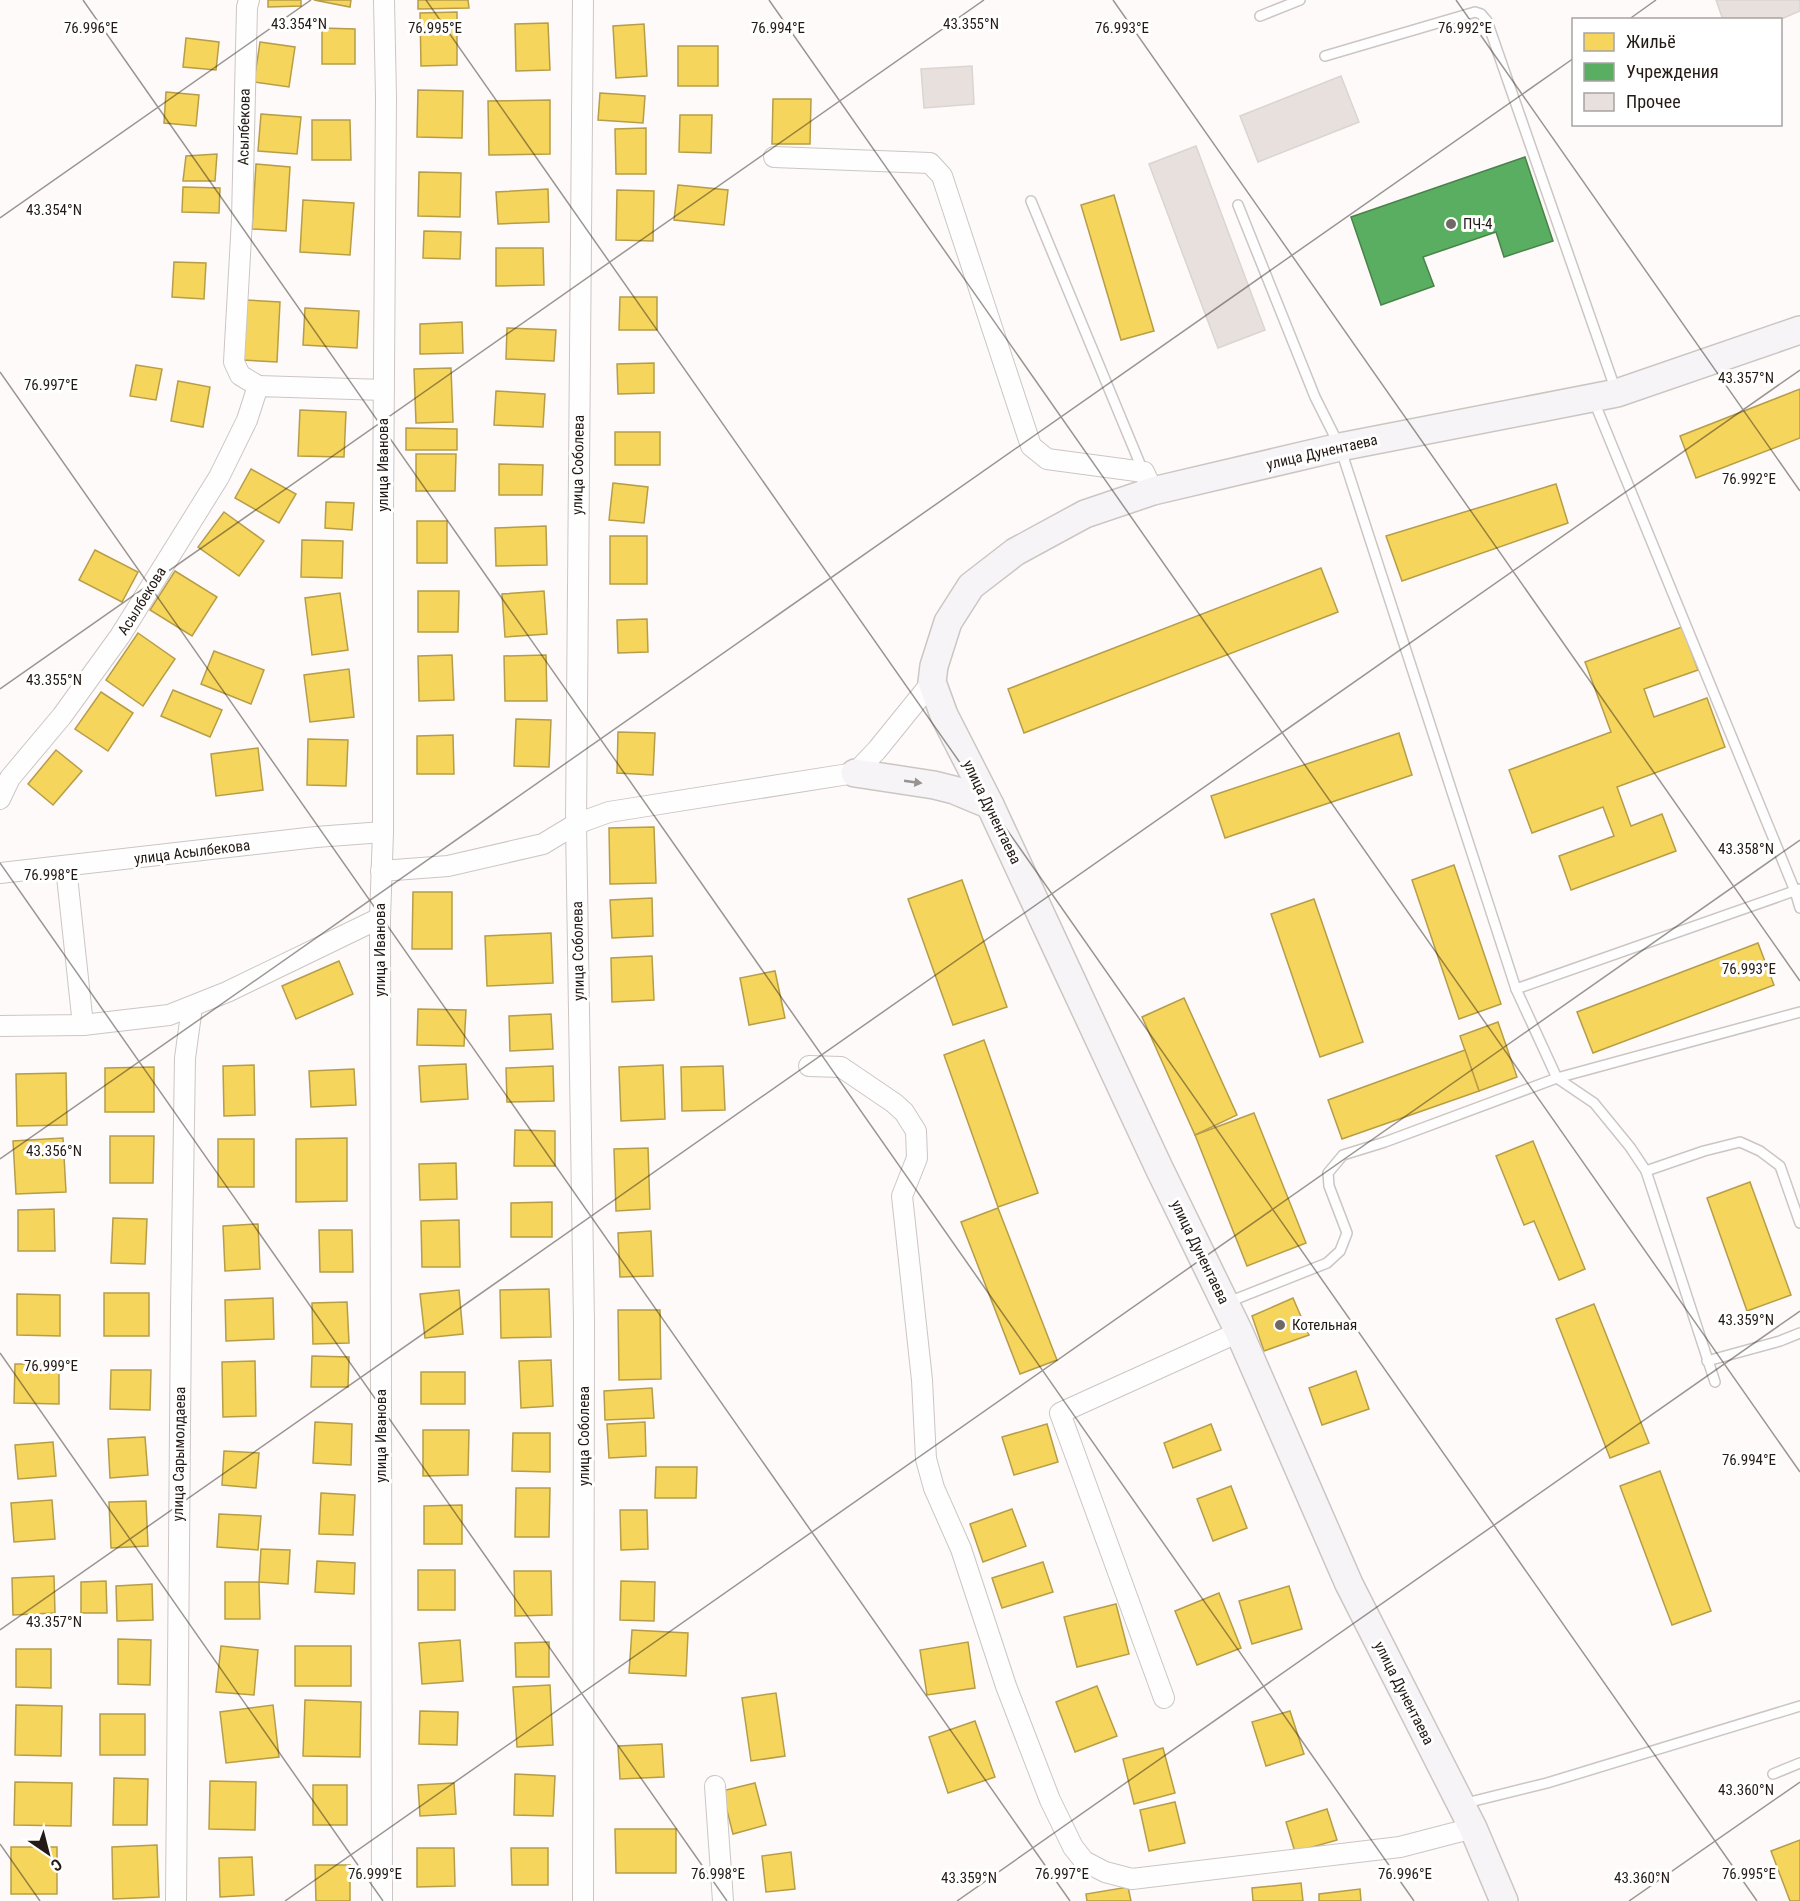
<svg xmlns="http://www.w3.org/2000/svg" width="1800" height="1901" font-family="'Roboto Condensed',sans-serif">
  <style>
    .homes { fill: #f6d55c; stroke: #b79d47; stroke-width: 1.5 }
    .public { fill: #5aae61; stroke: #4a824a; stroke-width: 1.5 }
    .building { fill: #e8e0dd; stroke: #dbd4d1; stroke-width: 1.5 }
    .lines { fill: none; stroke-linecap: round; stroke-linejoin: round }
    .lane-casing { stroke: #ccc6c3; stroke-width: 12 }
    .street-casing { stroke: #ccc6c3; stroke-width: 22 }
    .secondary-casing { stroke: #ccc6c3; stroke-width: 30 }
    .lane { stroke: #fffefe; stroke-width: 9 }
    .street { stroke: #fffefe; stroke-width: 20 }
    .secondary { stroke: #f6f4f6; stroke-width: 27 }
    .oneway { fill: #989291 }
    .ticks { fill: none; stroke: #241a15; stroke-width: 1.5; stroke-opacity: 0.45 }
    .poi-dot { fill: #706865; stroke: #fff; stroke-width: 2 }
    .labels { text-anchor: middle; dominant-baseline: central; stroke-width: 6; stroke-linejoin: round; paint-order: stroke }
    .street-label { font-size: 15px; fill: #241a15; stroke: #fff }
    .poi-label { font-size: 15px; fill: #241a15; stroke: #fff; text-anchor: start }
    .ticks-label { font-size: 15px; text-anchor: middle; fill: #241a15; stroke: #fff; stroke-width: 6; stroke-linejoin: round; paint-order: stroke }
  </style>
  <rect width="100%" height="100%" fill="#fdfaf9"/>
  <g class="homes">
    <polygon points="268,0 301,0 301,6 268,7"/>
    <polygon points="314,0 351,0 350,7"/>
    <polygon points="418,0 468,0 469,8 418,9"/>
    <polygon points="457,12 457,65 421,66 420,13"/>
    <polygon points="548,23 550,70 516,71 515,24"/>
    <polygon points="644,24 647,76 616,78 613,26"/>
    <polygon points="322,28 355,29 355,64 322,64"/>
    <polygon points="186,38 219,42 216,70 183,67"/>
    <polygon points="260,42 295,47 289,87 254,82"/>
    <rect x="678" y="46" width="40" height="40"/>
    <polygon points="418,90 463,91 462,138 417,137"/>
    <polygon points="166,92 199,95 196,126 164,123"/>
    <polygon points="600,93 645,96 643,123 598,120"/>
    <polygon points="773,99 811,99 810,144 772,144"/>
    <polygon points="550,100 550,154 489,155 488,101"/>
    <polygon points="261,114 301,117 297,154 258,151"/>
    <polygon points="680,115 712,115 711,153 679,152"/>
    <polygon points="312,120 350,120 351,160 312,160"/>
    <polygon points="646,128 646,174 616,174 615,129"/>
    <polygon points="217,154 215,181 183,181 186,156"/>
    <polygon points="256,164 290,167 286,231 252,229"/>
    <polygon points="419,172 461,173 460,217 418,216"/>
    <polygon points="678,185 728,190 724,225 674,220"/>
    <polygon points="183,187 220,188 219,213 182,212"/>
    <polygon points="548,189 549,222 498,224 496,192"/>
    <polygon points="617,190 654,191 653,241 616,240"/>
    <polygon points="1114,195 1154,331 1121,340 1081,205"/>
    <polygon points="303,200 354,203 350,255 300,252"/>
    <polygon points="424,231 461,232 460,259 423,258"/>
    <polygon points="496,248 543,248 544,285 496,286"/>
    <polygon points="174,262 206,263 204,299 172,297"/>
    <polygon points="620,297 657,297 657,330 619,330"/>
    <polygon points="246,300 280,302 277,362 242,360"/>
    <polygon points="305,308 359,311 357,348 303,345"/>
    <polygon points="462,322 463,353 420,354 420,324"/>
    <polygon points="507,328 556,330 554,361 506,359"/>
    <polygon points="654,363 654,393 618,394 617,364"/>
    <polygon points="136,365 162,369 156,400 130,396"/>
    <polygon points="451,368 453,422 416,423 414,369"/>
    <polygon points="178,381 210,387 203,427 171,421"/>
    <polygon points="1800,389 1800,438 1696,478 1680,436"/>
    <polygon points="496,391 545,394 543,427 494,425"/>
    <polygon points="300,410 346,412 344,457 298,456"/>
    <polygon points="406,428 457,429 457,450 406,450"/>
    <rect x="615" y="432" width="45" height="33"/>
    <polygon points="416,454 456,454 455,491 416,491"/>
    <polygon points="499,464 543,465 542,495 499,495"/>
    <polygon points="251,469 296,494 279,523 235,498"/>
    <polygon points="613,483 648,487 644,523 609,520"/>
    <polygon points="1556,484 1568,523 1402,581 1386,536"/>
    <polygon points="326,502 354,503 352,530 325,528"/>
    <polygon points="224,512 264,541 239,576 198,547"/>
    <rect x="417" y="521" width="30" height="42"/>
    <polygon points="546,526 547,565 496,566 495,528"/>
    <rect x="610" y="536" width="37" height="48"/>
    <polygon points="302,540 343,541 342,578 301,577"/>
    <polygon points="95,550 138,572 122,602 79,580"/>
    <polygon points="1321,568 1338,612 1024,733 1008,689"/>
    <polygon points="175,571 217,597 192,636 150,610"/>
    <polygon points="418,591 459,591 458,632 418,632"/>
    <polygon points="544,591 547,634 505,637 502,594"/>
    <polygon points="340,593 348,650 312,655 305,598"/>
    <polygon points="647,619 648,652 618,653 617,620"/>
    <polygon points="1682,627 1698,670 1644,689 1654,717 1707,698 1725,747 1617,787 1631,826 1662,814 1676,851 1571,890 1559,856 1614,836 1603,807 1532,833 1509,770 1611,732 1585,662"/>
    <polygon points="138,633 175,659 143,706 106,680"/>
    <polygon points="214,651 264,670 251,704 201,684"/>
    <polygon points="452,655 454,700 419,701 418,656"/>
    <polygon points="546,655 547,701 505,701 504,656"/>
    <polygon points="349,669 354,717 310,722 304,675"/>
    <polygon points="173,690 222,710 210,737 161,716"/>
    <polygon points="101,692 133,713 108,751 75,729"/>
    <polygon points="516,719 551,720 549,767 514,766"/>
    <polygon points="618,732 655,733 653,775 617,773"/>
    <polygon points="1399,733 1412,775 1225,838 1211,796"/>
    <polygon points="453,735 454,774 417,774 417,736"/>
    <polygon points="308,739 348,740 346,786 307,785"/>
    <polygon points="258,748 263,790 216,796 211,754"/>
    <polygon points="56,750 82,771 53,805 28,784"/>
    <polygon points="654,827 656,883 610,884 609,828"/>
    <polygon points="1454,865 1501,1004 1459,1019 1412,880"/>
    <polygon points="962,880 1007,1007 953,1025 908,899"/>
    <polygon points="413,892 452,892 452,949 412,949"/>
    <polygon points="652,898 653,936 612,938 610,900"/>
    <polygon points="1314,899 1363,1042 1320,1057 1271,914"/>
    <polygon points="551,933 553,983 487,986 485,936"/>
    <polygon points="1758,943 1774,985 1593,1053 1577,1012"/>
    <polygon points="652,956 654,1000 612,1002 611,958"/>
    <polygon points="339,961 353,994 296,1019 282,986"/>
    <polygon points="775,971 785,1018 749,1025 740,978"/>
    <polygon points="1184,998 1237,1115 1195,1135 1142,1017"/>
    <polygon points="418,1009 466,1010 464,1046 417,1045"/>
    <polygon points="551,1014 553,1049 510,1051 509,1016"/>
    <polygon points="1498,1022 1517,1077 1479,1091 1460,1036"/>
    <polygon points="984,1040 1038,1193 998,1207 944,1055"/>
    <polygon points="1465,1050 1479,1091 1342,1139 1328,1100"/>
    <polygon points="466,1064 468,1099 421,1102 419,1066"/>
    <polygon points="254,1065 255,1115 224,1116 223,1066"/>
    <polygon points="663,1065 665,1119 621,1121 619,1067"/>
    <polygon points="553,1066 554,1101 507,1102 506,1068"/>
    <polygon points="723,1066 725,1110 682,1111 681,1067"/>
    <polygon points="154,1067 154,1112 105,1112 105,1068"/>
    <polygon points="354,1069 356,1105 311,1107 309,1071"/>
    <polygon points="66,1073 67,1125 17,1126 16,1074"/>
    <polygon points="1254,1113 1306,1243 1247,1266 1195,1135"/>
    <polygon points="515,1130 555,1131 555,1166 514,1166"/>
    <polygon points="110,1136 154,1136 153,1183 110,1183"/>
    <polygon points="63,1138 66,1192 16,1194 13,1141"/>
    <polygon points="347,1138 347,1201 296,1202 296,1139"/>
    <rect x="218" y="1139" width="36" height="48"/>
    <polygon points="1533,1141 1585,1269 1559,1280 1534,1221 1524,1225 1496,1156"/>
    <polygon points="648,1148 650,1209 616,1211 614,1149"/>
    <polygon points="456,1163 457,1199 420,1200 419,1164"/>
    <polygon points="1750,1182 1791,1295 1747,1311 1707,1198"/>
    <polygon points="552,1202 552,1237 511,1237 511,1203"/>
    <polygon points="998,1208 1057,1360 1020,1374 961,1222"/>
    <polygon points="54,1209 55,1251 18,1251 18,1210"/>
    <polygon points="113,1218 147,1219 145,1264 111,1263"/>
    <polygon points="459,1220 460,1267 422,1267 421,1221"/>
    <polygon points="258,1224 260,1269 225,1271 223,1226"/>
    <polygon points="319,1230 352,1230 353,1272 320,1272"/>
    <polygon points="651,1231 653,1276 620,1277 618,1233"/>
    <polygon points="549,1289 551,1337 501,1338 500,1290"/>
    <polygon points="459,1290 463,1334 425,1338 420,1294"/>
    <rect x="104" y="1293" width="45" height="43"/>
    <polygon points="17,1294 60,1295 60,1336 17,1335"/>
    <polygon points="273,1298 274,1339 226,1341 225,1300"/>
    <polygon points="1293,1298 1309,1335 1264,1351 1252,1316"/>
    <polygon points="347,1302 349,1343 313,1344 312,1303"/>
    <polygon points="1594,1304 1649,1443 1610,1458 1556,1319"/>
    <polygon points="618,1310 660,1310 661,1379 619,1380"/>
    <polygon points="312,1356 349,1357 348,1387 311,1387"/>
    <polygon points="551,1360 553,1406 521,1408 519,1361"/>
    <polygon points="255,1361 256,1416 223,1417 222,1362"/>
    <polygon points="15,1364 59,1364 59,1404 14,1403"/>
    <polygon points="111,1370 151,1370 150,1410 110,1409"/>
    <polygon points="1356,1371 1369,1409 1322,1425 1309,1388"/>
    <rect x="421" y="1372" width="44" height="32"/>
    <polygon points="652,1388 654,1418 605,1420 604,1391"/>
    <polygon points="315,1422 352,1424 351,1465 313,1463"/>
    <polygon points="645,1422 646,1456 609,1458 607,1424"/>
    <polygon points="1047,1424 1058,1462 1014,1475 1002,1437"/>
    <polygon points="1211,1424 1221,1450 1173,1468 1164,1443"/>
    <polygon points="423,1430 469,1430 468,1475 423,1476"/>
    <polygon points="513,1433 550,1433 550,1472 512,1471"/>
    <polygon points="145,1437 148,1475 110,1478 108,1439"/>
    <polygon points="53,1442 56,1476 18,1479 15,1445"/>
    <polygon points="224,1451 259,1453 256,1488 222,1485"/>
    <polygon points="656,1467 697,1467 696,1498 655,1498"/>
    <polygon points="1660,1471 1711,1611 1672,1625 1620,1486"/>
    <polygon points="1231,1486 1247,1528 1213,1541 1197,1499"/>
    <polygon points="516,1488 550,1488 549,1537 515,1537"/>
    <polygon points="321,1493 355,1495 353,1535 319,1534"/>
    <polygon points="52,1500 55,1539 14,1542 11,1503"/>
    <polygon points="146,1501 148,1546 111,1548 109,1502"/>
    <polygon points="462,1505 462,1544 424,1544 424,1506"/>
    <polygon points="1012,1509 1026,1546 983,1562 970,1524"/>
    <polygon points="620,1510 647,1510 648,1549 621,1550"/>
    <polygon points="219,1514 261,1516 258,1550 217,1547"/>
    <polygon points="261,1549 290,1550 288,1584 259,1582"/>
    <polygon points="317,1561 355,1563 354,1594 315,1592"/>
    <polygon points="1043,1562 1053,1592 1002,1608 992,1578"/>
    <rect x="418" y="1570" width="37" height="40"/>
    <polygon points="514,1571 551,1571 552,1615 515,1616"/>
    <polygon points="54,1576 55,1613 13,1615 12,1578"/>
    <polygon points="106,1581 107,1613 81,1613 81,1582"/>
    <polygon points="621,1581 655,1582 654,1621 620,1620"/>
    <polygon points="225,1582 259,1582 260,1619 225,1619"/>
    <polygon points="152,1584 153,1620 117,1621 116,1586"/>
    <polygon points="1289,1586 1302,1629 1252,1644 1239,1601"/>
    <polygon points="1219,1593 1241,1648 1197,1665 1175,1611"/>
    <polygon points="1116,1604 1129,1654 1077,1667 1064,1617"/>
    <polygon points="632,1630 688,1633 686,1676 629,1673"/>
    <polygon points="118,1639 151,1640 150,1685 118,1684"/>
    <polygon points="460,1640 463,1681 422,1684 419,1643"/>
    <polygon points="549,1642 549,1677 516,1677 515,1643"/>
    <polygon points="968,1642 975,1688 927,1695 920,1650"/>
    <polygon points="221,1646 258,1650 254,1695 216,1692"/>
    <rect x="295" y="1646" width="56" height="40"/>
    <polygon points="16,1649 51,1649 51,1688 16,1687"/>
    <polygon points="550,1685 553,1745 517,1747 513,1687"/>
    <polygon points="1097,1686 1117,1736 1075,1752 1056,1702"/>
    <polygon points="776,1693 785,1756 751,1761 742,1698"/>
    <polygon points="305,1700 361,1702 360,1757 303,1756"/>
    <polygon points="16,1705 62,1706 61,1756 15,1755"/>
    <polygon points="273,1705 279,1757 226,1763 220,1712"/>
    <polygon points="420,1711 458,1712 457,1745 419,1744"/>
    <polygon points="1290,1711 1304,1754 1266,1766 1252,1722"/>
    <rect x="100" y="1714" width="45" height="41"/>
    <polygon points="975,1721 995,1777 948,1793 929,1737"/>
    <polygon points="662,1744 664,1777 620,1779 618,1746"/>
    <polygon points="1163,1748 1175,1793 1134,1804 1123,1759"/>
    <polygon points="515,1774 555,1776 553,1816 514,1815"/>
    <polygon points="114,1778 148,1779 147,1825 113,1825"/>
    <polygon points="210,1781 256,1782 255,1830 209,1829"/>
    <polygon points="15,1782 72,1783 71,1826 14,1825"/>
    <polygon points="454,1783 456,1814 420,1816 418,1785"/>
    <polygon points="755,1783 766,1825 733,1834 722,1791"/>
    <rect x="313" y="1785" width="34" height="40"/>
    <polygon points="1175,1802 1185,1843 1149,1851 1140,1810"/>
    <polygon points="1327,1809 1337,1840 1295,1852 1286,1822"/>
    <polygon points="615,1829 676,1829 676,1873 616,1873"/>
    <polygon points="1800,1840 1800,1901 1790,1901 1771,1851"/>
    <polygon points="157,1845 159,1897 113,1899 112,1847"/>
    <rect x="11" y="1847" width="46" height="47"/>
    <polygon points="417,1848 454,1848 455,1886 417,1887"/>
    <polygon points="511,1848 548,1848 548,1885 512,1885"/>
    <polygon points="791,1852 795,1889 766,1892 762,1856"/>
    <polygon points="252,1857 254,1895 220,1897 219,1858"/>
    <polygon points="315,1865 350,1865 350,1901 316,1901"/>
    <polygon points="1301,1883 1303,1901 1253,1901 1252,1888"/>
    <polygon points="1128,1887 1131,1901 1087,1901 1086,1894"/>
    <polygon points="1360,1889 1361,1901 1319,1901 1319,1894"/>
  </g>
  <polygon class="public" points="1525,157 1553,241 1504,257 1496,232 1423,257 1434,286 1381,305 1351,217"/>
  <g class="building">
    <polygon points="1716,0 1800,0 1800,11 1779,20 1723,20"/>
    <polygon points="972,66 974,104 924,108 921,69"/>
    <polygon points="1341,76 1359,122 1258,162 1240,116"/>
    <polygon points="1196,146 1265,330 1218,348 1149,164"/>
  </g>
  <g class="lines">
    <g class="lane-casing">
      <g id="lane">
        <polyline points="1260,16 1300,0"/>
        <polyline points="1325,56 1475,12 1481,14 1487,21 1616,391"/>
        <polyline points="1031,201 1143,471"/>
        <polyline points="1238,205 1315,397 1340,447 1516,989 1557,1078 1594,1103 1630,1147 1646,1171 1715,1382"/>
        <polyline points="1593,399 1795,891 1800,908"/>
        <polyline points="1516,989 1800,889"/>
        <polyline points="1646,1171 1704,1151 1740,1142 1760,1151 1780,1166 1800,1223"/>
        <polyline points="1226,1303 1327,1263 1340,1251 1347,1233 1329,1186 1328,1173 1343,1155 1385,1142 1557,1078 1800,1012"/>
        <polyline points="1707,1361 1780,1341 1800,1333"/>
        <polyline points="1773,1774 1800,1763"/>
        <polyline points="1462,1804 1547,1783 1800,1706"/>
      </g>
    </g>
    <g class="street-casing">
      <g id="street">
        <polyline points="249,0 247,7 242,219 234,362 240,375 258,386"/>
        <polyline points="774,157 930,163 942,176 1031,446 1047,459 1144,472 1153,491"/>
        <polyline points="0,799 10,778 62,716 120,636 219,477 247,420 258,386 384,390"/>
        <polyline points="66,867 83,1025"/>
        <polyline points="381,871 448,866 543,844 576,824 609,812 855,773 877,750 932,682"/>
        <polyline points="0,873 316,837 383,832"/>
        <polyline points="0,1026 83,1025 169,1015 227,992 380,918"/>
        <polyline points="809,1066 841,1067 894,1103 904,1112 916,1131 917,1158 902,1196 922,1380 926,1459 934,1488 961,1549 1006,1686 1050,1800 1073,1847 1084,1861 1105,1872 1132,1879 1400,1847 1473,1828"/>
        <polyline points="1164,1698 1060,1413 1239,1332"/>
        <polyline points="715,1786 723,1901"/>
        <polyline points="176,1901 181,1310 185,1058 192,1007"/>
        <polyline points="382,1901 380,918 383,832 383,509 386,97 384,0"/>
        <polyline points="583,1901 584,1323 576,824 583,0"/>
      </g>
    </g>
    <g class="secondary-casing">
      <g id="secondary">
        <polyline points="855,773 934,785 954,790 990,805"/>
        <polyline points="1504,1901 1473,1828 1349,1584 1239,1332 1159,1168 990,805 944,715 932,682 934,666 948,622 971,586 1015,552 1085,514 1153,491 1340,447 1617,393 1800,330"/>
      </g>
    </g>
    <use href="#lane" class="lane"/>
    <use href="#street" class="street"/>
    <use href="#secondary" class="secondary"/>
  </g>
  <defs><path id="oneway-solid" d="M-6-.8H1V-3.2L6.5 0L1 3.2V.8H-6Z" transform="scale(1.5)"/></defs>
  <use class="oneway" href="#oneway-solid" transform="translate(913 782) rotate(8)"/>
  <path class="ticks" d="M83 0 1414 1901M426 0 1757 1901M769 0 1800 1472M1113 0 1800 981M1456 0 1800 491M1628 20 1656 0M0 218 311 0M0 372 1070 1901M0 689 984 0M0 863 727 1901M0 1159 1574 58M0 1353 383 1901M0 1630 1800 370M0 1844 40 1901M285 1901 1800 840M957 1901 1800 1311M1629 1901 1800 1782"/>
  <g class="poi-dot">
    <circle cx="1451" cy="224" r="6"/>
    <circle cx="1280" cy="1325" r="6"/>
  </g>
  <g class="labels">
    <g class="street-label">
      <text transform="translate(244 127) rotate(-89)">Асылбекова</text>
      <text transform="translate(1322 452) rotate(-13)">улица Дунентаева</text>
      <text transform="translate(383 465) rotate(-90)">улица Иванова</text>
      <text transform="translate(578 465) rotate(-89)">улица Соболева</text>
      <text transform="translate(142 601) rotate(-58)">Асылбекова</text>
      <text transform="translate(992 812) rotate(64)">улица Дунентаева</text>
      <text transform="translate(192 852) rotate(-7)">улица Асылбекова</text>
      <text transform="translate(380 950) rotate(-90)">улица Иванова</text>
      <text transform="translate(578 951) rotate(-91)">улица Соболева</text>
      <text transform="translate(1200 1252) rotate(64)">улица Дунентаева</text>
      <text transform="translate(381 1436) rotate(-90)">улица Иванова</text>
      <text transform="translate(584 1436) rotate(-90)">улица Соболева</text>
      <text transform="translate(179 1454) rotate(-89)">улица Сарымолдаева</text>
      <text transform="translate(1404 1693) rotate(63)">улица Дунентаева</text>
    </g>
    <g class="poi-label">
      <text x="1463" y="224">ПЧ-4</text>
      <text x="1292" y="1325">Котельная</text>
    </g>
  </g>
  <g class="ticks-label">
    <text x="299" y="29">43.354°N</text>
    <text x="971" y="29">43.355°N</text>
    <text x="91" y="33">76.996°E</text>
    <text x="435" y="33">76.995°E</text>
    <text x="778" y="33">76.994°E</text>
    <text x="1122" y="33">76.993°E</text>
    <text x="1465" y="33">76.992°E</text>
    <text x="54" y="215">43.354°N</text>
    <text x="1746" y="383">43.357°N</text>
    <text x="51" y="390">76.997°E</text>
    <text x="1749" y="484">76.992°E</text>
    <text x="54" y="685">43.355°N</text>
    <text x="1746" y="854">43.358°N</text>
    <text x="51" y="880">76.998°E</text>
    <text x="1749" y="974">76.993°E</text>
    <text x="54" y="1156">43.356°N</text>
    <text x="1746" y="1325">43.359°N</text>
    <text x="51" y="1371">76.999°E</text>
    <text x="1749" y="1465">76.994°E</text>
    <text x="54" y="1627">43.357°N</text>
    <text x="1746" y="1795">43.360°N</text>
    <text x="375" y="1879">76.999°E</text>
    <text x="718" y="1879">76.998°E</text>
    <text x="1062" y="1879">76.997°E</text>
    <text x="1405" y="1879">76.996°E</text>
    <text x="1749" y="1879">76.995°E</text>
    <text x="969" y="1883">43.359°N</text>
    <text x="1642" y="1883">43.360°N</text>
  </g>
  <rect x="1572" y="18" width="210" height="108" fill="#ffffff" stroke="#a7a3a1" stroke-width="1.5"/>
  <rect x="1584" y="33" width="30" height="18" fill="#f6d55c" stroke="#a7a3a1" stroke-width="1.5"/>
  <text x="1626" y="48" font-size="18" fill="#241a15">Жильё</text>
  <rect x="1584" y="63" width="30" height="18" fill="#5aae61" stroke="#a7a3a1" stroke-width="1.5"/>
  <text x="1626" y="78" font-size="18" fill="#241a15">Учреждения</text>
  <rect x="1584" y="93" width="30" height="18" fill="#e8e0dd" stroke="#a7a3a1" stroke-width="1.5"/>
  <text x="1626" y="108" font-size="18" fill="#241a15">Прочее</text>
  <g transform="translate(48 1853) rotate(145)" stroke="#ffffff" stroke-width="4.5" paint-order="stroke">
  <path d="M0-4.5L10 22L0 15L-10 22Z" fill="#241a15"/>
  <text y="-9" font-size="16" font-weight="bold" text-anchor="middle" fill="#241a15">С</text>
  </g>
</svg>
